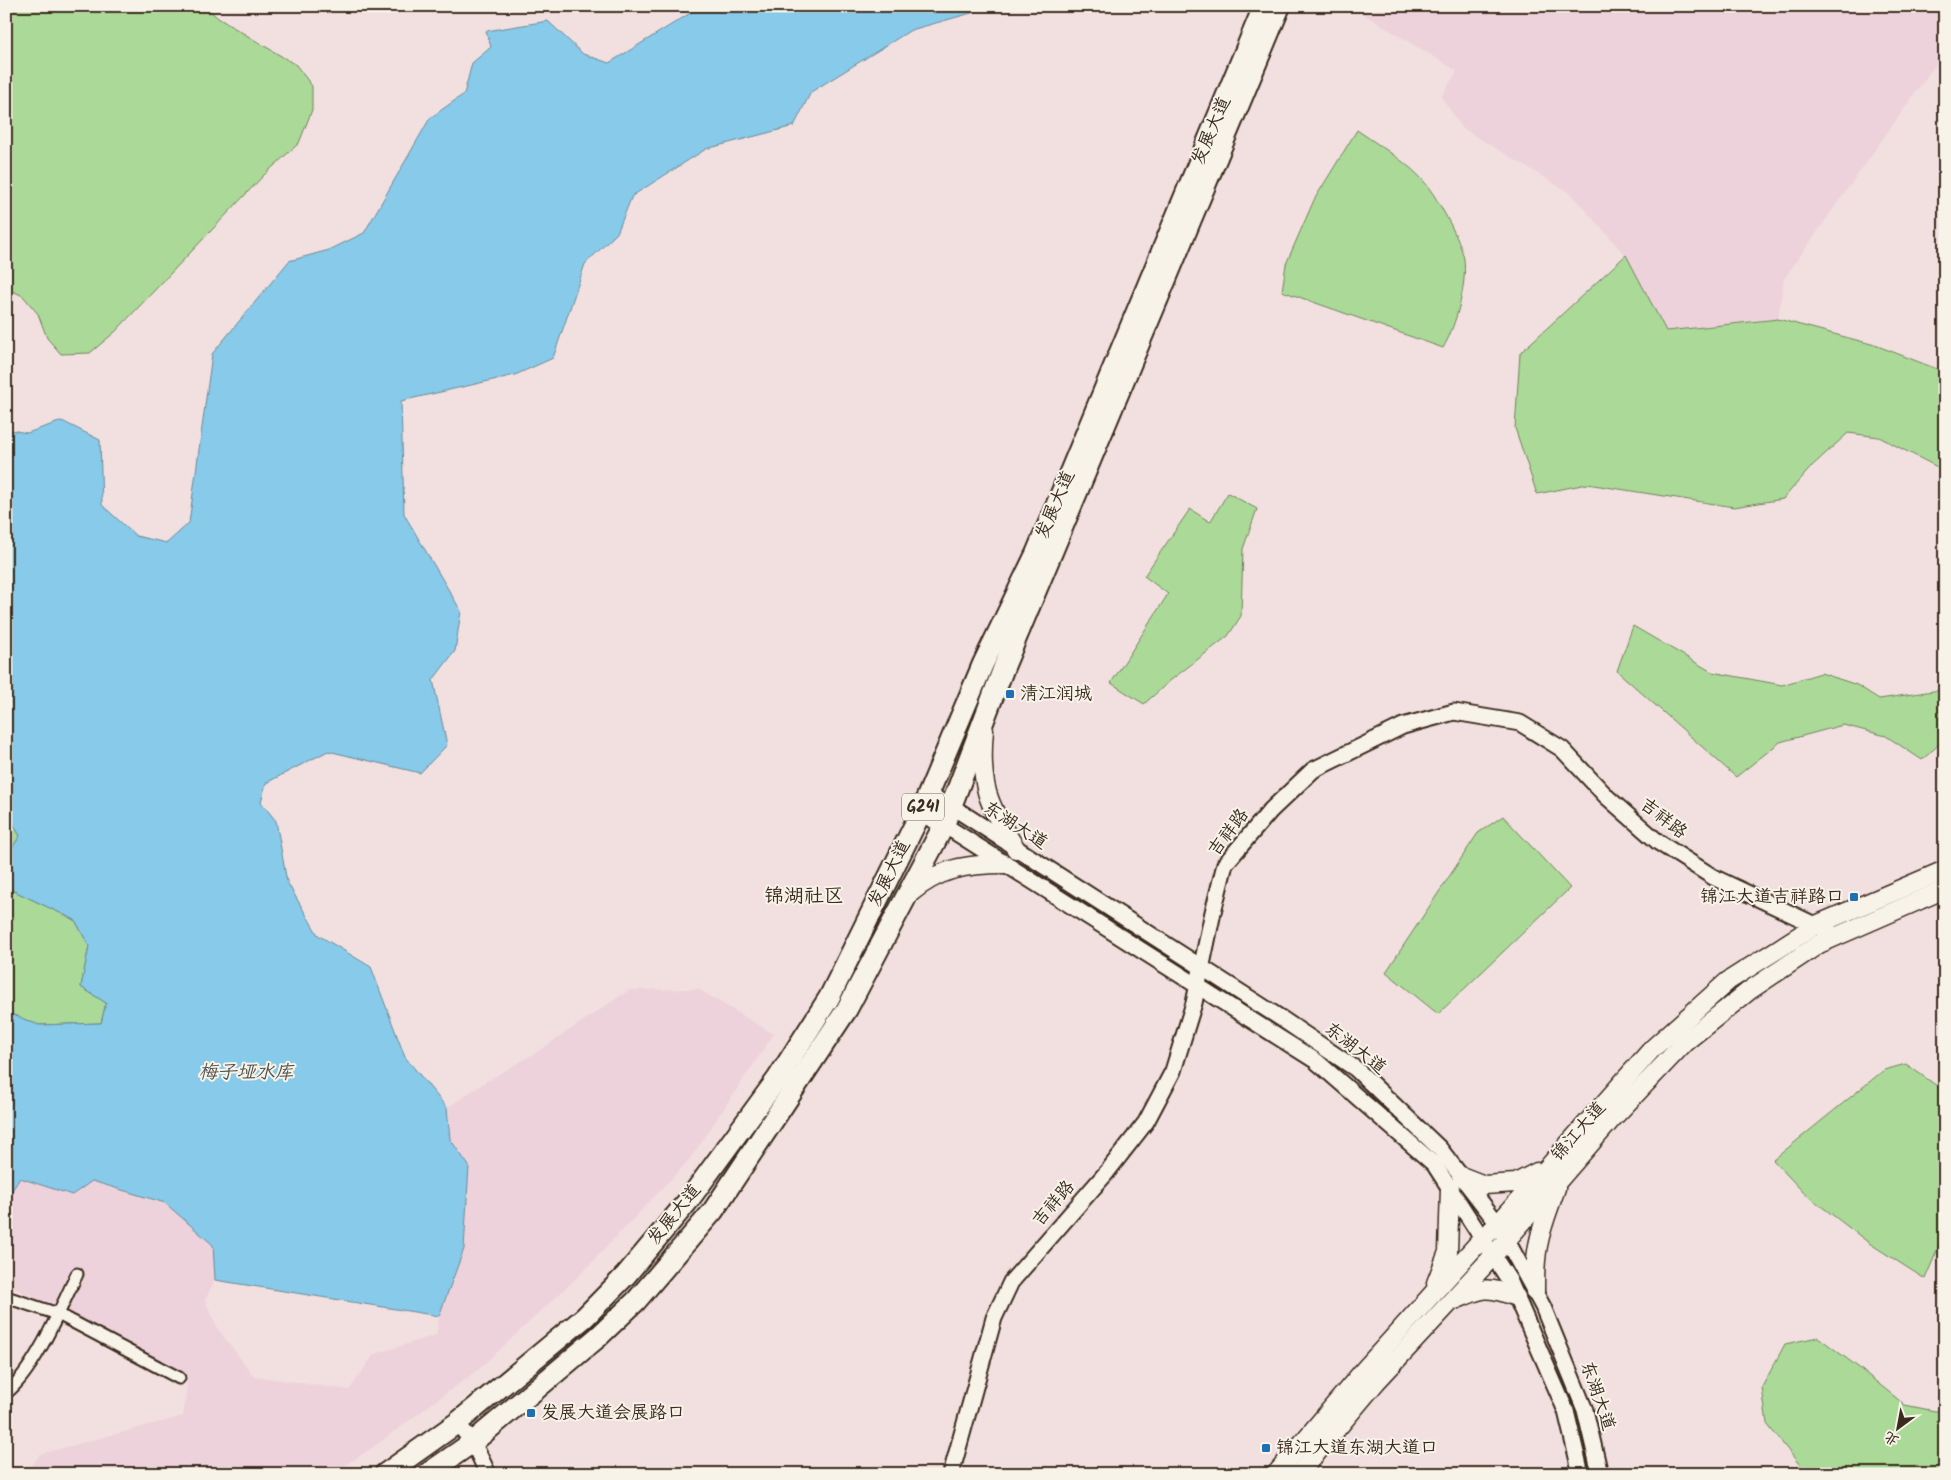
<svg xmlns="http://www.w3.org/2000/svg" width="1951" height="1480" font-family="Kalam,'LXGW WenKai TC',sans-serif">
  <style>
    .built { fill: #eed2db }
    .green { fill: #aad998; stroke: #72825b }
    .water { fill: #88cae9; stroke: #698a98 }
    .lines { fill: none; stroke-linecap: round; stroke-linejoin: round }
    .street-casing { stroke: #3b2a1e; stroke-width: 15 }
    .secondary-casing { stroke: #3b2a1e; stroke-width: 19 }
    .primary-casing { stroke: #3b2a1e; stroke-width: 21 }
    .highway-casing { stroke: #3b2a1e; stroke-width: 24 }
    .street { stroke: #f7f3e8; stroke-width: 11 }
    .secondary { stroke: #f7f3e8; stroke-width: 15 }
    .primary { stroke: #f7f3e8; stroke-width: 18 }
    .highway { stroke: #f7f3e8; stroke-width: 20 }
    .poi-dot { fill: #1f6fb2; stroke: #f7f3e8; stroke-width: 2 }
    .labels { text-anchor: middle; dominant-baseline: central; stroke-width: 4; stroke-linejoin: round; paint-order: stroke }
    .shield { fill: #f7f3e8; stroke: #73665b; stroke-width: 1 }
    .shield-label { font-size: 16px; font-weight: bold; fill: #3b2a1e }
    .street-label { font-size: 18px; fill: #3b2a1e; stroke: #f7f3e8 }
    .poi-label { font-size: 18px; fill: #3b2a1e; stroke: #f7f3e8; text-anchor: start }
    .water-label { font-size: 19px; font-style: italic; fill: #4e5251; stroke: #f7f3e8 }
    .quarter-label { font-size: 20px; fill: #3b2a1e; stroke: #f7f3e8 }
  </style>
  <rect width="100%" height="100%" fill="#f2e0e0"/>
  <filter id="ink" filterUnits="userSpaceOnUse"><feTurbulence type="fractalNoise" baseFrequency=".02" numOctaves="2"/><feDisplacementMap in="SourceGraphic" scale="10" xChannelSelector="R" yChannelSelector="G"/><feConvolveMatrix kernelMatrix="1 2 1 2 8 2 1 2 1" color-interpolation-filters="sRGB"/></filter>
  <g filter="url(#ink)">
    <g class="built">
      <polygon points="1350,6 1945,6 1945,51 1784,279 1778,319 1666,331 1626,256 1570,193 1462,128 1441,97 1457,71"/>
      <polygon points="698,989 774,1034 690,1159 582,1273 479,1369 372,1448 332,1474 26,1474 40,1454 183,1416 188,1376 16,1289 6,1279 6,1200 20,1178 72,1195 91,1181 165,1203 213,1245 215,1280 205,1300 218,1329 254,1376 349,1390 374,1354 436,1335 439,1316 464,1249 469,1166 450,1139 447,1108 482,1084 537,1052 629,990"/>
    </g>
    <g class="green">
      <polygon points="6,6 205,6 218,18 296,65 312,86 312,110 299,143 264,175 115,332 90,353 61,354 47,338 38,314 23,296 6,288"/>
      <path d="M1357 130C1377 144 1412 165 1426 184 1438 199 1461 241 1464 259 1467 285 1456 326 1443 348L1282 291 1286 264 1314 200Z"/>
      <polygon points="1626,255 1666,331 1778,319 1875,345 1945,372 1945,471 1879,437 1848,433 1813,465 1783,499 1734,507 1587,484 1537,494 1515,428 1520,353"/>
      <polygon points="1228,493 1257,509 1243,549 1241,616 1228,636 1171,680 1144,704 1111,683 1168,594 1144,576 1190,509 1210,522"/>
      <polygon points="1633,626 1712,672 1782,685 1821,673 1857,685 1879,699 1940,690 1945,697 1945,739 1922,760 1886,736 1843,725 1780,742 1736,777 1617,671"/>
      <polygon points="6,811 20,836 6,857"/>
      <polygon points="1503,816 1570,888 1438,1014 1386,972 1478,833"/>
      <polygon points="6,878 12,890 75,920 89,946 81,987 106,1003 101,1023 38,1025 6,1012"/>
      <polygon points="1906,1064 1937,1086 1945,1095 1945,1232 1925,1279 1869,1243 1804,1193 1773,1160 1884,1070"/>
      <polygon points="1818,1337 1858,1367 1905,1405 1935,1411 1945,1410 1945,1474 1807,1474 1767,1424 1762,1387 1785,1344"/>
    </g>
    <polygon class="water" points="702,6 981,6 975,12 911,30 811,92 794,126 706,149 632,196 617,233 585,264 553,358 515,375 401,401 404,514 461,611 455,651 433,680 447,745 420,773 328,751 266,783 261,802 276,821 287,882 318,935 371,967 405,1057 447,1108 450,1139 469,1166 464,1249 439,1316 215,1280 213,1245 165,1203 92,1181 72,1195 20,1178 6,1200 6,1012 39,1025 101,1023 106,1003 81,987 89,946 75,920 12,890 6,878 6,857 20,836 6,811 6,708 10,704 6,679 6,429 27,433 62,421 100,440 102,505 136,536 167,543 189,523 212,354 289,261 329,250 364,233 430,118 464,94 472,63 491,47 486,31 548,21 583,54 609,63"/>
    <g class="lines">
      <g class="street-casing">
        <g id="street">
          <polyline points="6,1297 58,1314 179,1378"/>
          <path d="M6 1393C35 1370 61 1307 77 1274"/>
        </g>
      </g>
      <g class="secondary-casing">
        <g id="secondary">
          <polyline points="928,795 951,806 1047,868 1282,1019 1356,1069 1440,1149 1498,1224 1543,1307 1585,1410 1600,1474"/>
          <polyline points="920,814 944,825 1316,1061 1434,1164 1509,1280 1566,1411 1581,1474"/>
          <polyline points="457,1423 473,1442 488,1474"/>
          <polyline points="951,1474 994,1318 1011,1282 1107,1172 1146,1122 1173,1071 1194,1003 1213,912 1225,864 1271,810 1313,770 1403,726 1454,712 1520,723 1562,749 1607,797 1658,842 1713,877 1838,936"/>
        </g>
      </g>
      <g class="primary-casing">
        <g id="primary">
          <path d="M984 730C979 784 987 804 1016 849"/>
          <path d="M909 894C940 868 966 864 1005 864"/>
          <polyline points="1461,1176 1484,1185 1516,1183 1537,1172"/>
          <polyline points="1436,1283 1448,1252 1450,1188"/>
          <path d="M1535 1292C1535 1281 1535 1270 1536 1260 1538 1235 1548 1211 1556 1188"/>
          <path d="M1455 1300C1482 1288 1488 1285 1516 1297"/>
          <polyline points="1276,1474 1364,1370 1482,1239 1498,1224 1652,1049 1728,981 1816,925 1945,870"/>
          <polyline points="1299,1474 1376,1382 1493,1256 1610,1121 1685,1042 1750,990 1819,944 1945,889"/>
        </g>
      </g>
      <g class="highway-casing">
        <g id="highway">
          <polyline points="385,1474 457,1423 585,1317 626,1275 688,1201 778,1078 829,998 920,814 983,664 1036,554 1264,6"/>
          <polyline points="427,1474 473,1442 598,1337 636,1301 713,1211 847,1009 944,825 1004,667 1280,6"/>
        </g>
      </g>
      <use href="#street" class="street"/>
      <use href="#secondary" class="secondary"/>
      <use href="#primary" class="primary"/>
      <use href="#highway" class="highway"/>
    </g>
  </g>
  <g class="poi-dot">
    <rect x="1005" y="689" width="10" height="10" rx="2.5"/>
    <rect x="1849" y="892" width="10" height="10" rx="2.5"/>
    <rect x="526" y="1408" width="10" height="10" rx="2.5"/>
    <rect x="1261" y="1443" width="10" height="10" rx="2.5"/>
  </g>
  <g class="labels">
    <rect class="shield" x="902" y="793.5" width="42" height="27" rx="4"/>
    <g class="shield-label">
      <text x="923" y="807">G241</text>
    </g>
    <g class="street-label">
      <text transform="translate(1212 131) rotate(-67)">发展大道</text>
      <text transform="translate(1056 505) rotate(-67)">发展大道</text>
      <text transform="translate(1663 819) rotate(38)">吉祥路</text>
      <text transform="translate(1015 826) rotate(33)">东湖大道</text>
      <text transform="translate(1229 833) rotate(-53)">吉祥路</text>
      <text transform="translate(890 874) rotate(-64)">发展大道</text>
      <text transform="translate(1355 1049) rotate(38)">东湖大道</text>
      <text transform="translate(1579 1132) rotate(-49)">锦江大道</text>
      <text transform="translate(1054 1204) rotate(-49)">吉祥路</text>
      <text transform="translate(675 1215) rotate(-51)">发展大道</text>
      <text transform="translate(1597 1396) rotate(71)">东湖大道</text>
    </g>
    <g class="poi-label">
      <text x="1020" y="694">清江润城</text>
      <text x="1844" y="897" text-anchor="end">锦江大道吉祥路口</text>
      <text x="541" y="1413">发展大道会展路口</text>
      <text x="1276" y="1448">锦江大道东湖大道口</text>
    </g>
    <g class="water-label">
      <text x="246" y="1073">梅子垭水库</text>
    </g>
    <g class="quarter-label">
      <text x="804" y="897">锦湖社区</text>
    </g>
  </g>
  <rect width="1951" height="1480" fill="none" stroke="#f7f3e8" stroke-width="25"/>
  <rect x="12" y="12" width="1926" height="1455" fill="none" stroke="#3b2a1e" stroke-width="2" filter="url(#ink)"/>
  <g transform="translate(1898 1428) rotate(212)" stroke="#f7f3e8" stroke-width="4" paint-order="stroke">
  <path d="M0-4L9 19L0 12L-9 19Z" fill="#3b2a1e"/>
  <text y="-8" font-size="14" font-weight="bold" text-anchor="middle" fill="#3b2a1e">北</text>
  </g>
</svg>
